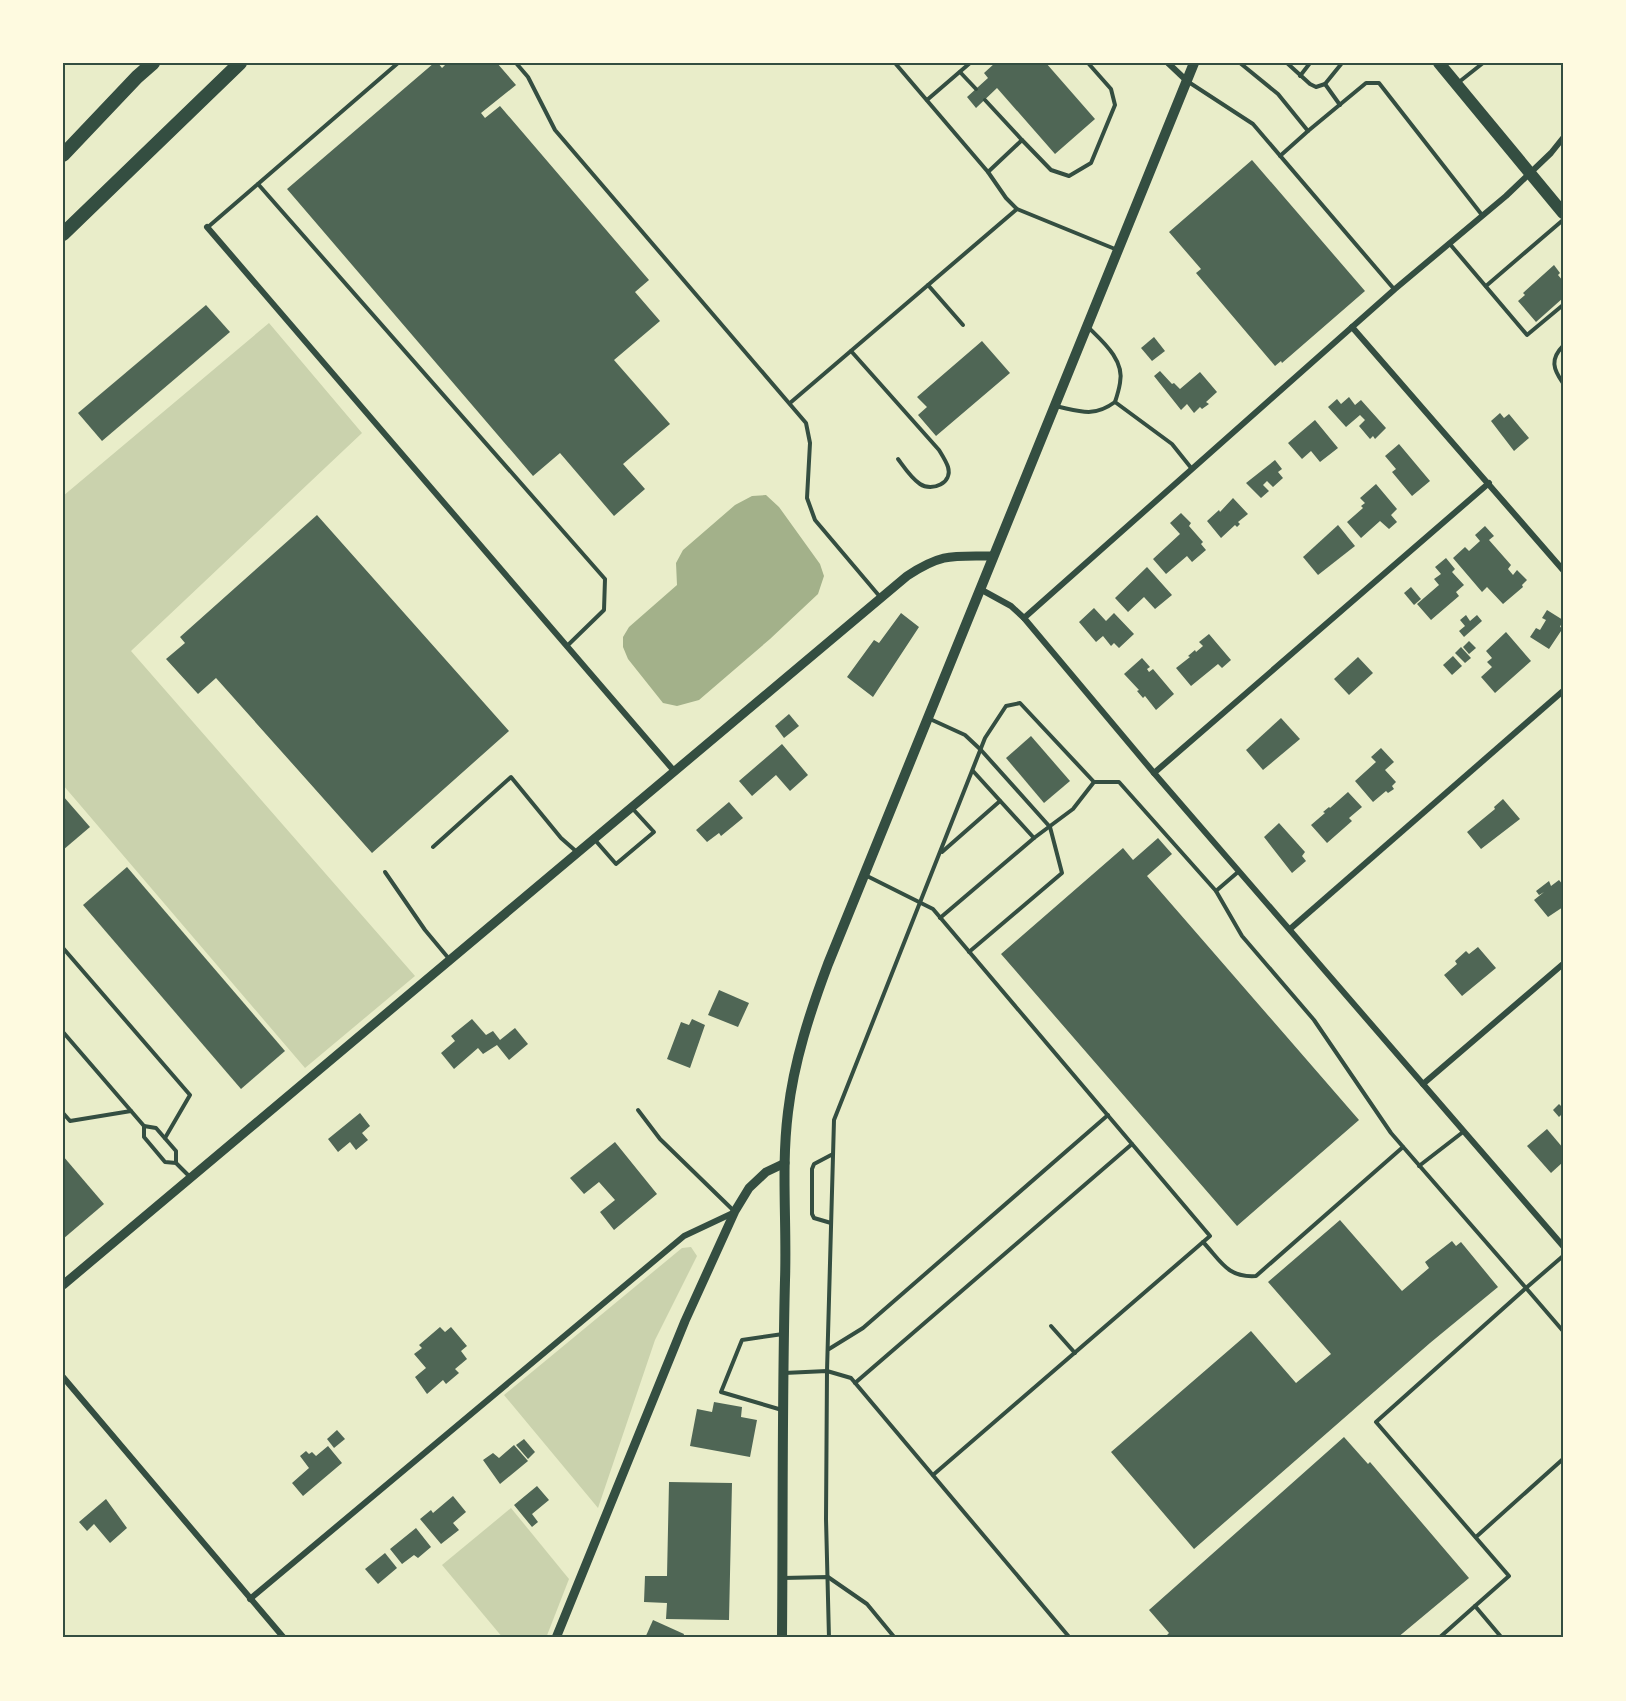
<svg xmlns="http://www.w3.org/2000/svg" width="1626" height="1701" font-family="'Golos Text',sans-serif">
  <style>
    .green { fill: #cad2ad }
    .water { fill: #a3b18a }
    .building { fill: #4f6655 }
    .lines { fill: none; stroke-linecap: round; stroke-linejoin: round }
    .service { stroke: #344e41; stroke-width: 4 }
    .minor { stroke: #344e41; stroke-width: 6 }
    .tertiary { stroke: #344e41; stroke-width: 9 }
    .secondary { stroke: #344e41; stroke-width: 10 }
    .primary { stroke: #344e41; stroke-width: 12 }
    .motorway { stroke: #344e41; stroke-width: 14 }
    .neatline { fill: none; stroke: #344e41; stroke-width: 2 }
  </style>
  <rect width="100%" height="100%" fill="#e9edc9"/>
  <g class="green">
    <polygon points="269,323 362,433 131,651 415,976 305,1068 63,785 63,496"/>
    <polygon points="691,1247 697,1256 655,1340 598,1508 504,1395 682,1248"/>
    <polygon points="511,1508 569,1579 546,1638 503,1638 442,1565"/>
  </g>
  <polygon class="water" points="766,495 779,507 820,564 824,576 818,594 770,639 699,700 677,706 663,703 628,659 623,647 623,637 629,627 677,585 676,563 683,550 735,505 752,496"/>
  <g class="building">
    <polygon points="434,63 438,63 442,68 447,63 497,63 516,85 481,113 485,118 500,106 649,280 635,292 660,321 614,360 670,424 623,464 645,489 614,516 560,453 533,476 287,189"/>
    <polygon points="995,63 1046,63 1095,119 1055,154 997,88 976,108 967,97 988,78 984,73"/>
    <polygon points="1252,160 1365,291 1282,363 1281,361 1275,366 1196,273 1201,269 1169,232"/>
    <polygon points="1554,265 1560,273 1558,275 1563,281 1563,298 1536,322 1518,301 1525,295 1523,293"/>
    <polygon points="206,305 230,332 102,441 78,413"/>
    <polygon points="1154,337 1165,351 1152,361 1141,348"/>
    <polygon points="982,341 1010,373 936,436 918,415 927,407 917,397"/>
    <polygon points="1160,371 1172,384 1174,383 1180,389 1200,372 1217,392 1206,402 1209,404 1202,409 1200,407 1194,413 1187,404 1181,410 1154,376"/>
    <polygon points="1349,397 1355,405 1361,400 1386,428 1375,439 1373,436 1370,439 1359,426 1365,420 1360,415 1346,427 1328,407 1337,399 1341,404"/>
    <polygon points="1500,413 1504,418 1509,414 1529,438 1514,451 1491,421"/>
    <polygon points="1315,420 1338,448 1320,462 1311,451 1302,459 1288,443"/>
    <polygon points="1399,444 1430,481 1412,496 1392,472 1396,469 1385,456"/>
    <polygon points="1275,460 1282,469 1278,472 1283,478 1273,487 1267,481 1263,485 1269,491 1261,498 1246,483"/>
    <polygon points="1376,484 1397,509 1391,515 1397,522 1389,529 1380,521 1361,538 1347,522 1363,508 1361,506 1365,503 1360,498"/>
    <polygon points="1233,498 1248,514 1238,522 1240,524 1237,527 1235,525 1221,538 1207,521 1219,510 1220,512"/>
    <polygon points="1181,513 1191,523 1189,526 1203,542 1201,544 1206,550 1192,562 1187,556 1166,574 1153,559 1180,534 1170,523"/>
    <polygon points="317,515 509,731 372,853 216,678 198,694 166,659 185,643 180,637"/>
    <polygon points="1338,525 1355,546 1318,575 1303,557"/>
    <polygon points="1485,526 1494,536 1489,540 1511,565 1508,569 1513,575 1517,570 1527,580 1522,585 1523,587 1503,604 1487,587 1482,592 1453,558 1465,547 1469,551 1480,541 1475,535"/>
    <polygon points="1446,558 1455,569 1452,572 1464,585 1456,592 1459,596 1431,620 1417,604 1439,585 1434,579 1441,574 1435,567"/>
    <polygon points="1147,567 1172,595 1155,609 1144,597 1128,612 1115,598"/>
    <polygon points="1411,587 1421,599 1414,605 1404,593"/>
    <polygon points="1094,608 1106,621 1114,613 1134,634 1119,648 1114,643 1111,646 1103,636 1096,642 1079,622"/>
    <polygon points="1547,610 1563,620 1560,627 1563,628 1549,649 1530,637 1536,628 1540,630 1546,620 1542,618"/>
    <polygon points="901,613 919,627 873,697 847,677 874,640 879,643"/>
    <polygon points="1466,615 1470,621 1477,615 1482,621 1464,637 1459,631 1465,626 1460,620"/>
    <polygon points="1506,632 1531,661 1495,693 1481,677 1492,667 1487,662 1492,658 1486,651"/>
    <polygon points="1209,634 1231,660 1222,668 1218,664 1191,686 1176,668 1190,657 1188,656 1195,650 1196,652 1203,646 1199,642"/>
    <polygon points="1469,641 1476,648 1469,654 1463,647"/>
    <polygon points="1461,647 1471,658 1465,663 1455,653"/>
    <polygon points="1453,656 1462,666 1452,675 1443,665"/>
    <polygon points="1358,657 1373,673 1349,695 1334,679"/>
    <polygon points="1142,658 1150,667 1147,669 1149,672 1153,669 1174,694 1156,710 1145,696 1143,698 1137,691 1139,690 1124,674"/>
    <polygon points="789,714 799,726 784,738 775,726"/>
    <polygon points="1281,718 1300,739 1263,770 1246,750"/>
    <polygon points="1031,736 1070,781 1044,803 1006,758"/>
    <polygon points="782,744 808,775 790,791 776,775 752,796 739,781"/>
    <polygon points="1381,748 1394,762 1385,770 1396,782 1392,786 1394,789 1388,793 1386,791 1373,802 1355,781 1376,762 1371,757"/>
    <polygon points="1348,792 1362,807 1349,818 1352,821 1327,843 1311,825 1325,813 1323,812 1329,807 1330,808"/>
    <polygon points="63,796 90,827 63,850"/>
    <polygon points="1503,799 1520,819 1481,849 1467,832 1495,809 1494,807"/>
    <polygon points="729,802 743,818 721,836 719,833 707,842 696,830"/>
    <polygon points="1279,823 1305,852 1302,856 1306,861 1292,873 1264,837"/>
    <polygon points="1158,838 1172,854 1147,876 1359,1120 1237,1226 1001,954 1123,848 1133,860"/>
    <polygon points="127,867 285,1051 241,1089 83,905"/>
    <polygon points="1559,880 1563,885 1563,907 1548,917 1534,900 1544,892 1539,895 1536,891 1549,881 1551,886"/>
    <polygon points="1478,947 1496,968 1462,996 1444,975 1457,964 1455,961 1466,951 1469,954"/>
    <polygon points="719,990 749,1003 738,1027 708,1015"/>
    <polygon points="472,1019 486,1035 493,1031 500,1040 515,1028 528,1044 509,1060 497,1045 483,1054 478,1048 454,1069 441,1053 455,1041 451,1036"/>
    <polygon points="692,1019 705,1025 690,1068 667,1059 681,1022 689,1025"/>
    <polygon points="1559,1104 1563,1108 1563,1113 1559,1117 1553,1110"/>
    <polygon points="360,1113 370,1126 362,1133 368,1140 356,1150 350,1142 338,1152 328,1139"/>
    <polygon points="1547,1129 1563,1148 1563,1162 1551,1173 1527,1146"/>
    <polygon points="615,1142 657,1194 614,1230 600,1212 615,1200 599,1182 584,1194 570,1178"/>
    <polygon points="63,1156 104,1204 63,1239"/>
    <polygon points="1340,1220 1402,1291 1429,1268 1425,1262 1452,1241 1456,1246 1461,1242 1498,1287 1430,1343 1194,1549 1111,1452 1251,1331 1296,1383 1331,1354 1268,1282"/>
    <polygon points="440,1327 445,1332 451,1327 467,1346 461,1351 467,1359 455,1369 459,1373 446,1384 443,1380 427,1394 415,1377 426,1368 414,1354 422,1348 419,1345"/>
    <polygon points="714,1402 742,1407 741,1417 757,1420 750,1457 690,1446 697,1409 712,1412"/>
    <polygon points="337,1430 345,1439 334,1448 327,1439"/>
    <polygon points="1344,1437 1368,1464 1370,1462 1469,1578 1397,1638 1164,1638 1169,1633 1149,1610"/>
    <polygon points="524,1439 535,1452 528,1459 516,1445"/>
    <polygon points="514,1445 528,1461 500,1484 483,1460 493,1453 499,1458"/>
    <polygon points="328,1446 342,1463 303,1496 292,1483 309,1468 300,1456 306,1451 309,1454 312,1452 316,1456"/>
    <polygon points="669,1482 732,1483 729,1620 666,1619 667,1603 644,1602 645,1576 667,1576"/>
    <polygon points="537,1486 549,1500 532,1514 538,1522 532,1527 514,1505"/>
    <polygon points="453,1496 466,1512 453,1523 459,1530 441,1544 420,1519 431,1510 433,1513"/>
    <polygon points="106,1499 127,1528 110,1543 94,1524 87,1531 79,1522"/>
    <polygon points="416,1528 431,1547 418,1558 414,1555 402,1564 390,1549"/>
    <polygon points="385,1553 397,1568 378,1584 365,1569"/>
    <polygon points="653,1620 684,1634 683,1638 645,1638"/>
  </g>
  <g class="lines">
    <g class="service">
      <polyline points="516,63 528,77 555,130 806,423 810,443 807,498 815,520 881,598"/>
      <polyline points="895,63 988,172 1006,198 1017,209 1115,249"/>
      <polyline points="1240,63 1278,94 1308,131 1366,83 1379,83 1482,215"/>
      <polyline points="1287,63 1310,84 1316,87 1325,84 1342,63"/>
      <polyline points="960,72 976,89"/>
      <polyline points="1300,76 1310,63"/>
      <polyline points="1187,81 1253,124 1394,289"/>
      <polyline points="1459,82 1483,63"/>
      <polyline points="1325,84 1340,105"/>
      <polyline points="927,100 970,63"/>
      <polyline points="985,100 1022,140"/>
      <polyline points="1280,156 1308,131"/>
      <polyline points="988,172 1022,140 1051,170 1069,176 1091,163 1115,105 1111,89 1088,63"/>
      <polyline points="258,184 605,579 604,610 567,646"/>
      <polyline points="208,227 398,63"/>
      <polyline points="1449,243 1527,335 1563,305"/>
      <polyline points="928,285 963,325"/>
      <polyline points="1486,286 1563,220"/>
      <path d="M1088 327C1102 341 1125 360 1120 383 1119 389 1117 396 1115 402L1172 444 1192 469"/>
      <path d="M1563 346C1550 359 1553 369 1563 383"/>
      <path d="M851 351 939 450C942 455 946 461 948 467 953 483 932 492 920 484 911 478 904 467 898 459"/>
      <polyline points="790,403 1017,209"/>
      <path d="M1055 406C1080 411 1093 418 1115 402"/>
      <polyline points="930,719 965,735 981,750 1050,827 1062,873 969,952"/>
      <polyline points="973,771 1034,838"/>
      <polyline points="595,840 616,864 654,832 632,808"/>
      <polyline points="433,847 511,777 561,838 578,853"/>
      <polyline points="942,852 1000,801"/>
      <polyline points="385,872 425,930 450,960"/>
      <polyline points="867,876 933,909 1210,1236 933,1475"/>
      <polyline points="1216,891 1238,872"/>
      <polyline points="940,918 1034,838 1073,809 1094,782"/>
      <polyline points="63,948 190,1095 165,1138"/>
      <polyline points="63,1032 144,1126"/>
      <polyline points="638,1110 660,1139 734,1211"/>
      <polyline points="63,1113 70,1121 131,1111"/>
      <polyline points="176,1163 165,1162 144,1137 144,1126 156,1128 176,1151 176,1163 191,1178"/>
      <polyline points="1419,1166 1463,1132"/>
      <polyline points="831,1223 814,1218 812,1214 812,1169 814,1164 833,1154"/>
      <path d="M1203 1242C1221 1261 1227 1278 1256 1276L1403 1147"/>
      <polyline points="1563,1256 1526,1288 1563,1331"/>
      <polyline points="1051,1326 1075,1353"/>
      <polyline points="829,1349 863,1328 1108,1115"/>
      <polyline points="784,1373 827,1371 851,1378 1070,1638"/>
      <polyline points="855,1383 1132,1144"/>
      <polyline points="782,1410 721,1392 742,1340 783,1334"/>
      <polyline points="1476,1537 1563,1459"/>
      <polyline points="783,1578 828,1577 867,1604 895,1638"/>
      <polyline points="829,1638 826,1519 827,1371 834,1120 985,738 1006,706 1020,703 1094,782 1119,782 1216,891 1242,936 1314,1020 1391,1133 1526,1288 1376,1422 1509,1576 1475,1606 1502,1638"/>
      <polyline points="1439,1638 1475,1606"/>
    </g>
    <g class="minor">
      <polyline points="1168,63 1187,81"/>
      <polyline points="207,227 675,772"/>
      <polyline points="1352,327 1563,570"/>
      <polyline points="980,589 1011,606 1024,618 1154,773 1563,1246"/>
      <polyline points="1024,618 1395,289 1506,196 1551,153 1563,138"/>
      <polyline points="1154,773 1489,483"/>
      <polyline points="1290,929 1563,691"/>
      <polyline points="1423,1084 1563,964"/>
      <polyline points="63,1377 284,1638"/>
      <polyline points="250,1599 684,1236 735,1212"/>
    </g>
    <g class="tertiary">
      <path d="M63 1285 907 576C942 553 952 556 993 556"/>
      <polyline points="556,1638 685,1321 735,1211 749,1188 766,1172 785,1163"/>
    </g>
    <path class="secondary" d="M782 1638C783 1519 782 1399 785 1280 787 1224 781 1168 788 1112 794 1061 810 1012 828 964L1194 63"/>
    <polyline class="primary" points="1439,63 1563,213"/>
    <g class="motorway">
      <polyline points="63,155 137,77 153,63"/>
      <polyline points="63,234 240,63"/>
    </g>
  </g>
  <rect width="1626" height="1701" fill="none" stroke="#fefae0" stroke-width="129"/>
  <rect x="64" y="64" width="1498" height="1572" class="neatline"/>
</svg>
